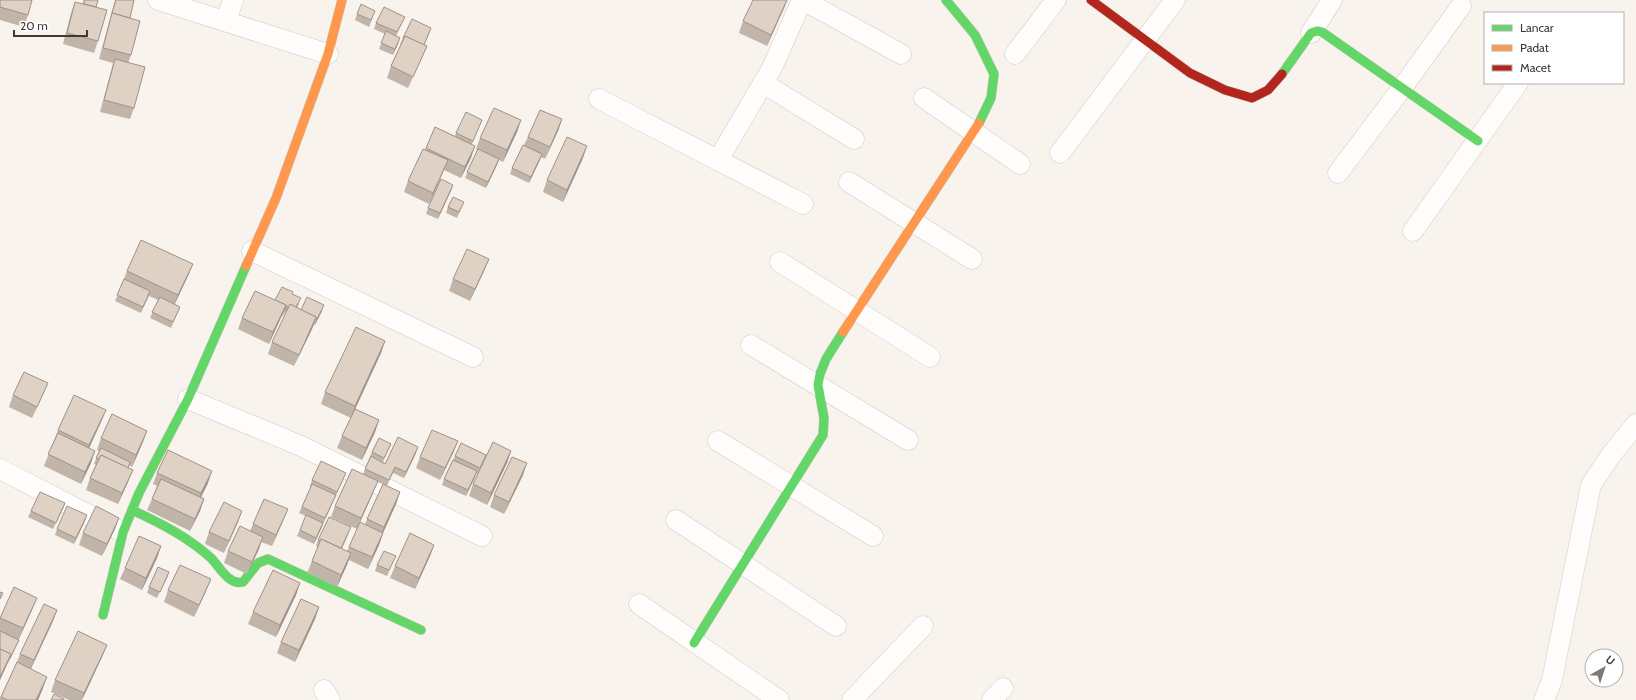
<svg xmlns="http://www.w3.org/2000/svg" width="1636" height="700" font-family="Cabin,sans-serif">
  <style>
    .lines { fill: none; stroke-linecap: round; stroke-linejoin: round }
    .street-casing { stroke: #d0cac5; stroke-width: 21 }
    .fast-casing { stroke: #d0cac5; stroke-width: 10 }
    .slow-casing { stroke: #d0cac5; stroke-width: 10 }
    .jam-casing { stroke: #d0cac5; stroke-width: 10 }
    .street { stroke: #fefdfc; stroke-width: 20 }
    .fast { stroke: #63d668; stroke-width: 9 }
    .slow { stroke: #ff974d; stroke-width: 9 }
    .jam { stroke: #b3261e; stroke-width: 9 }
    .wall { fill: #c1b4a9 }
    .shaded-wall { fill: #9d928a }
    .building { fill: #e0d1c5; stroke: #9d928a }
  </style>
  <rect width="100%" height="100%" fill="#f9f3ee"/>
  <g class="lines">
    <g class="street-casing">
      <g id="street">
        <polyline points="158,0 328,54"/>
        <polyline points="803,0 901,54"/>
        <polyline points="226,21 233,0"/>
        <polyline points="1311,33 1332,0"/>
        <polyline points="1015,54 1056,0"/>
        <polyline points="763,83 854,139"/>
        <polyline points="924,98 1020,164"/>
        <polyline points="599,99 803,204"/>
        <polyline points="1060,153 1175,0"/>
        <polyline points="718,160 772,68 802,0"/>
        <polyline points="1338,173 1402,88 1461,6"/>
        <polyline points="849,182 972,259"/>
        <polyline points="1413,231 1518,83"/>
        <polyline points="252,251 473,357"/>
        <polyline points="780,262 930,357"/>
        <polyline points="751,345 908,440"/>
        <polyline points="188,399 301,446 482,536"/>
        <polyline points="718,441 873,536"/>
        <polyline points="0,469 116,529"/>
        <polyline points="676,520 836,626"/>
        <polyline points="639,604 779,700"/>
        <polyline points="324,690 330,700"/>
        <polyline points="852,700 923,626"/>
        <polyline points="992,700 1003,688"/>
        <polyline points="1544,700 1552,680 1591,485 1611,455 1636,424"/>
      </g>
    </g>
    <g class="fast-casing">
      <g id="fast">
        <polyline points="946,0 975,35 994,74 991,98 979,123"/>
        <polyline points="1282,74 1311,33 1317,31 1322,32 1478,141"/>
        <path d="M132 510C160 523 188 537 211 558 219 566 229 586 243 582L258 563 268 559 421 630"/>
        <polyline points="103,615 123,532 139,493 188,399 246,266"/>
        <polyline points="694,643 823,435 824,418 818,385 820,374 826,359 843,332"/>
      </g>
    </g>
    <g class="slow-casing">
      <g id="slow">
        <polyline points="246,266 276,198 328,54 342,0"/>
        <polyline points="843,332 979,123"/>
      </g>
    </g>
    <g class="jam-casing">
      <polyline id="jam" points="1091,0 1190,73 1225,90 1252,98 1268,90 1282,74"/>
    </g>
    <use href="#street" class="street"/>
    <use href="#fast" class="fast"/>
    <use href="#slow" class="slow"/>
    <use href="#jam" class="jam"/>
  </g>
  <g class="wall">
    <polygon points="0,0 28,15 24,27 0,20"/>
    <polygon points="84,0 98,0 96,7 98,41 94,53 63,44 71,13 75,2 83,4"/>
    <polygon points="115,0 134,0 130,18 131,55 128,63 134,108 130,119 100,112 111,71 113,63 99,59"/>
    <polygon points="753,0 787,0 767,46 739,33 743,21"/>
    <polygon points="357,14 373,17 369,27 355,20"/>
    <polygon points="376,23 402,23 396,36 398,44 393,55 379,49 385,34 374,29"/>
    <polygon points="429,34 424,45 427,46 422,58 408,88 387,78 391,66 401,44 400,44 403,38"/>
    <polygon points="562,119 558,131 545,159 541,157 529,183 510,174 512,168 524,145 528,137"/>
    <polygon points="482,120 472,144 471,158 461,178 444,170 429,204 404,192 408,181 425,150 435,127 455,136 456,133"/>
    <polygon points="521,120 517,132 503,162 499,160 486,188 465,178 477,150 476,149 480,138"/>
    <polygon points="583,158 563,202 543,192 547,180"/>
    <polygon points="453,185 438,219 426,214 428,208"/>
    <polygon points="464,202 457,218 446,213 448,207"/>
    <polygon points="489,259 484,271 470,301 449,291 453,279"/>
    <polygon points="193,264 188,276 175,304 180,307 171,328 150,318 158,300 149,296 141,313 115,301 127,271"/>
    <polygon points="292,294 299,304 297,308 301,310 322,311 315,325 314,325 294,366 268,354 272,342 286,313 285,312 283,316 282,316 269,344 238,329 242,318 275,300"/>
    <polygon points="385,341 381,353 355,409 379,420 375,432 362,460 337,448 342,436 351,418 321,404 325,392"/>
    <polygon points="48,383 43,395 32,418 9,407 13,395"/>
    <polygon points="106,410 101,422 89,448 91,463 81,484 44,466 58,430"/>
    <polygon points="101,438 143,442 132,467 129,465 128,468 128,482 118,504 86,490 90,478 96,465 94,464 99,451 97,450"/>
    <polygon points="458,441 453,453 440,480 416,468 420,457"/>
    <polygon points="391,444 383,462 385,464 416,453 404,478 393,473 387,486 400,492 396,504 383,533 379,545 368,569 349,560 337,587 307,573 312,561 318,547 316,546 318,540 349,533 342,549 347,551 349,547 365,524 383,484 377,482 373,493 357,529 331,517 335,506 363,474 372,452"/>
    <polygon points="511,451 507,463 487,505 469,496 473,484"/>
    <polygon points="455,456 484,461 477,474 476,474 466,496 442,485 444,479"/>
    <polygon points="157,473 208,483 201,497 204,499 200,511 190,531 147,510 152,499 157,486 153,484"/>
    <polygon points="346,473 321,529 314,544 297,536 306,516 299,513 311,486 310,486 312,480"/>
    <polygon points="523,475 504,514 490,507 494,495"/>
    <polygon points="65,503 53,529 28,517 31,511"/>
    <polygon points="87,515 74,544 55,535 57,529"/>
    <polygon points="283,521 272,546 261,542 259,549 247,574 224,563 228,551 250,531 253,524"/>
    <polygon points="238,522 224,553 205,544 209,532"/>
    <polygon points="115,529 102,556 79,545 83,533"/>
    <polygon points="434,545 430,556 415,589 390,578 395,566"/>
    <polygon points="161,546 157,558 142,590 120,579 125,568"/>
    <polygon points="393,562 387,576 375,571 377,565"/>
    <polygon points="169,572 157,598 147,593 149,587"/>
    <polygon points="300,583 296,595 276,637 248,624 253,612"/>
    <polygon points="168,590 206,591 194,617 164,602"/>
    <polygon points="319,607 315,619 295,662 277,653 281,642"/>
    <polygon points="32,610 16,646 0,680 0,618"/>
    <polygon points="57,610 53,621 31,669 43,688 38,700 0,700 0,698 17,662 20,654"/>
    <polygon points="107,645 102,657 82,700 69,700 51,692 55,680"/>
  </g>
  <g class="shaded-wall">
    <polygon points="787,0 785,6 767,46 771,35"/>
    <polygon points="400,38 398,44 393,55 395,49"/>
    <polygon points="562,119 558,131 545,159 550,147"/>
    <polygon points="521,120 517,132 503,162 507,150"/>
    <polygon points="475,146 471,158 461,178 465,167"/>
    <polygon points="587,146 583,158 563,202 567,190"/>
    <polygon points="542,154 540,160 529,183 531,177"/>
    <polygon points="499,159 497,165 486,188 488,182"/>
    <polygon points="448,160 443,172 429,204 433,193"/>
    <polygon points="453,185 451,191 438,219 440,213"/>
    <polygon points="489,259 484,271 470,301 475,289"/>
    <polygon points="193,264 188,276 173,307 178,295"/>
    <polygon points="286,305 281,317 269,344 273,332"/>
    <polygon points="324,305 322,311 315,325 317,319"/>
    <polygon points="316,317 312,329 294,366 299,355"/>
    <polygon points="385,341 381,353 351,418 355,406"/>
    <polygon points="106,410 101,422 85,457 89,445"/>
    <polygon points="379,420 375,432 362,460 366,448"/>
    <polygon points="147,431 143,442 132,467 136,455"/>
    <polygon points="458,441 453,453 440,480 445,468"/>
    <polygon points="418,447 416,453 404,478 406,472"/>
    <polygon points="95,451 91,463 81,484 85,472"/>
    <polygon points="511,451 507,463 487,505 491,493"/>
    <polygon points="527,463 523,475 504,514 509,502"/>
    <polygon points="133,470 128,482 118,504 122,493"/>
    <polygon points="212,471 208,483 197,505 201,493"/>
    <polygon points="477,471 475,477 466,496 468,490"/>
    <polygon points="378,481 373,493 357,529 361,518"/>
    <polygon points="400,492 396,504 382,535 383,533 379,545 368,569 384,527"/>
    <polygon points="204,499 200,511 190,531 195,519"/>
    <polygon points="65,503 63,509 53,529 56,523"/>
    <polygon points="288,509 283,521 272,546 276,535"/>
    <polygon points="242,511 238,522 224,553 229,541"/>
    <polygon points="87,515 85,521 74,544 76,538"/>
    <polygon points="119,518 115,529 102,556 107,544"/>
    <polygon points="323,523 321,529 314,544 316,538"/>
    <polygon points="263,537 259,549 247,574 252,562"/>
    <polygon points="434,545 430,556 415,589 419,578"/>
    <polygon points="161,546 157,558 142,590 146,578"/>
    <polygon points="351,553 347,565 337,587 341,575"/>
    <polygon points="169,572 167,578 157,598 160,592"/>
    <polygon points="211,579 206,591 194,617 199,605"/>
    <polygon points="300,583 296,595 276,637 280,625"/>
    <polygon points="37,598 32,610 18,640 23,628"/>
    <polygon points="319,607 315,619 295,662 299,650"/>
    <polygon points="57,610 53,621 29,672 34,660"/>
    <polygon points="19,640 16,646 8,664 10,658"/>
    <polygon points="107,645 102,657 82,700 84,693"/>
    <polygon points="11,654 6,666 0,680 0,677"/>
    <polygon points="47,677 43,688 38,700 36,700"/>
  </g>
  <g class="building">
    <polygon points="0,0 32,0 28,15 0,7"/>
    <polygon points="84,0 98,0 96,7 84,4"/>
    <polygon points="116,0 134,0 130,18 112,13"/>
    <polygon points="753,0 787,0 771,35 743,21"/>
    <polygon points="75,2 107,10 98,41 67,33"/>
    <polygon points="361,4 375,11 371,20 357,14"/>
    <polygon points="384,7 405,17 397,32 376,23"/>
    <polygon points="112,13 140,21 131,55 103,48"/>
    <polygon points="412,19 431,28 424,45 405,36 404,38 403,38"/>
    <polygon points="386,31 400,38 395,49 381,43"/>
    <polygon points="405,36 427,46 413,77 391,66"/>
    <polygon points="115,59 145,67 134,108 104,100"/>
    <polygon points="494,108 521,120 507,150 480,138"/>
    <polygon points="540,110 562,119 550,147 528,137"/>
    <polygon points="466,112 482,120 473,141 456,133"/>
    <polygon points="435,127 475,146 465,167 426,148"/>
    <polygon points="567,137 587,146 567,190 547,180"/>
    <polygon points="523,145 542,154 531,177 512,168"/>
    <polygon points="423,149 448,160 433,193 408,181"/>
    <polygon points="478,149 499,159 488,182 467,172"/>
    <polygon points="441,179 453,185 440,213 428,208"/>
    <polygon points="453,197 464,202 459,212 448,207"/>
    <polygon points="141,240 193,264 178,295 127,271"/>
    <polygon points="467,249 489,259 475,289 453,279"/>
    <polygon points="124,279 150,291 143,307 117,295"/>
    <polygon points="282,287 293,292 292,294 301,298 296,307 290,304 289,307 287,306 285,310 284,310 286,305 275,300"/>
    <polygon points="255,291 286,305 273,332 242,318"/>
    <polygon points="160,297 180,307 173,322 152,312"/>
    <polygon points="307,297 324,305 317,319 316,319 316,317 301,310"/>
    <polygon points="290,304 316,317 299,355 272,342"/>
    <polygon points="356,327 385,341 355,406 325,392"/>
    <polygon points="24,372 48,383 37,407 13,395"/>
    <polygon points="74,395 106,410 89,445 58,430"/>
    <polygon points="355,409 379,420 366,448 342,436"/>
    <polygon points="112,414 147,431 136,455 101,438"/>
    <polygon points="432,430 458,441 445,468 420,457"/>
    <polygon points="58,433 95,451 85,472 48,454"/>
    <polygon points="398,437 418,447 406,472 395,467 389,480 365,469 371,456 385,464"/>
    <polygon points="379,438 391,444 384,458 372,452"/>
    <polygon points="493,442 511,451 491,493 473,484"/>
    <polygon points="461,443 486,455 480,468 455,456"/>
    <polygon points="101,448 130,462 128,468 101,455 99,459 96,458"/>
    <polygon points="168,450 212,471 201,493 157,473"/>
    <polygon points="101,455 133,470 122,493 90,478"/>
    <polygon points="512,457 527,463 509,502 494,495"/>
    <polygon points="453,460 477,471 468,490 444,479"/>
    <polygon points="321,461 346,473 337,492 312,480"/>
    <polygon points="352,469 378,481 361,518 335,506"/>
    <polygon points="161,479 204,499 195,519 152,499"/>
    <polygon points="312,484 336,495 325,518 302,507"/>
    <polygon points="383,484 400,492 384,527 367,519"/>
    <polygon points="40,492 65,503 56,523 31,511"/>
    <polygon points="264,499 288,509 276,535 253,524"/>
    <polygon points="224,502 242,511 229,541 209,532"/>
    <polygon points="67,506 87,515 76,538 57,529"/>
    <polygon points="96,506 119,518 107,544 83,533"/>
    <polygon points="306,515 323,523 316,538 300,530"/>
    <polygon points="329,517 351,527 341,548 321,539 321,541 318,540"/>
    <polygon points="360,522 383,533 372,557 349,547"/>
    <polygon points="240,526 263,537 252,562 228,551"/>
    <polygon points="410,533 434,545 419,578 395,566"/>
    <polygon points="139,536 161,546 146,578 125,568"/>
    <polygon points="321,539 351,553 341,575 312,561"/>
    <polygon points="384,551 396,556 389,570 377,565"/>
    <polygon points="180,565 211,579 199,605 168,590"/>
    <polygon points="158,567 169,572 160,592 149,587"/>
    <polygon points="273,570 300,583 280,625 253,612"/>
    <polygon points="14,587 37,598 23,628 0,618"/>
    <polygon points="0,592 3,593 0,599"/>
    <polygon points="301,599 319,607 299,650 281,642"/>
    <polygon points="44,604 57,610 34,660 20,654"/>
    <polygon points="0,631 19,640 10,658 10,657 11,654 0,649"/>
    <polygon points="78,631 107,645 84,693 55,680"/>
    <polygon points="0,649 11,654 0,677"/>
    <polygon points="17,662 47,677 36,700 8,700 1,697"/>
    <polygon points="54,694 64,699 64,700 51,700"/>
  </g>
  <rect x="1484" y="12" width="140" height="72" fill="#ffffff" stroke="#b3afad"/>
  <rect x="1492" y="25" width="20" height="6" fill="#63d668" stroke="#b3afad"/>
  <text x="1520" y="32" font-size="12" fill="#403833">Lancar</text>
  <rect x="1492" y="45" width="20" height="6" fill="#ff974d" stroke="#b3afad"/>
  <text x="1520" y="52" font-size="12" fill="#403833">Padat</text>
  <rect x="1492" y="65" width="20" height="6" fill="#b3261e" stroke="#b3afad"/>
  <text x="1520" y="72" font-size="12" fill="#403833">Macet</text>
  <g transform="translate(1604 668) rotate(39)"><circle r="19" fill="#ffffff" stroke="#b3afad"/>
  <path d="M0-3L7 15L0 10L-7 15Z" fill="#817974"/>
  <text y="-6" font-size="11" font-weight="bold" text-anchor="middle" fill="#403833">U</text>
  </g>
  <path d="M14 30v6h73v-6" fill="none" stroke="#403833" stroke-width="2"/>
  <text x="20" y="30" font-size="12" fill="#403833" stroke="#ffffff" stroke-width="3" paint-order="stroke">20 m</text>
</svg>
